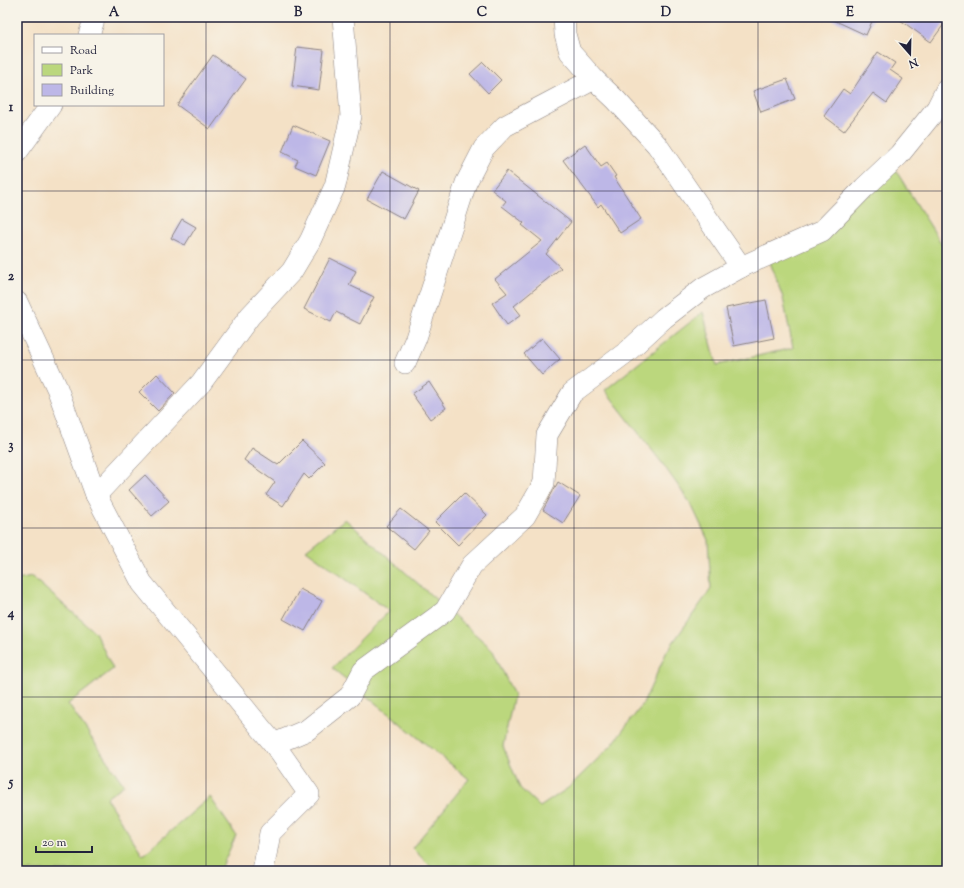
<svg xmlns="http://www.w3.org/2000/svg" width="964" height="888" font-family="'Sorts Mill Goudy',serif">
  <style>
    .green { fill: #bbd77d; stroke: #6e7c5c }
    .building { fill: #bdb7e7 }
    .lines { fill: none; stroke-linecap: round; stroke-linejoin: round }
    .street-casing { stroke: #8b8280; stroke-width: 22 }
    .street { stroke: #fff; stroke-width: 21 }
    .grid { fill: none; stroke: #22223b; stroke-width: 1; stroke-opacity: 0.55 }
    .neatline { fill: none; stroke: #22223b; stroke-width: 1.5 }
    .grid-label { font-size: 13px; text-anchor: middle; font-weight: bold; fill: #22223b }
  </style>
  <rect width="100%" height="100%" fill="#f7f3e8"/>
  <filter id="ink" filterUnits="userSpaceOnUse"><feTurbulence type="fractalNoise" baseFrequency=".025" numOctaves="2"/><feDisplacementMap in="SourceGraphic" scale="8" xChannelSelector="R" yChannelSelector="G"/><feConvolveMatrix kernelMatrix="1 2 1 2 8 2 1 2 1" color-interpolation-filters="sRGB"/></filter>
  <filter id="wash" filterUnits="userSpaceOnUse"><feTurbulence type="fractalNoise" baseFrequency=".012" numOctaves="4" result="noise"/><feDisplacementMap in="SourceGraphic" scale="16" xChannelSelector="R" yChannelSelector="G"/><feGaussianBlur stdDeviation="0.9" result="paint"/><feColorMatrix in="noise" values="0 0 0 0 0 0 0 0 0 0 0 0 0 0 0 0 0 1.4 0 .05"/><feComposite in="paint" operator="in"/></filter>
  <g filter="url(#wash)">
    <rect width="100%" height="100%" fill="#f4e1c6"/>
    <g class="green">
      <polygon points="893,166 946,251 947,251 947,871 435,871 412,848 469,779 332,668 389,611 306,550 345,519 492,649 514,695 503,746 520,788 540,807 568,788 612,745 643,704 667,651 711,589 708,540 691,504 662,463 605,390 703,312 717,365 793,348 783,298 770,262"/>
      <polygon points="32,577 95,632 113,669 68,704 124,785 106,798 143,855 210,797 236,835 220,871 17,871 17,580"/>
    </g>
    <g id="blocks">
      <g class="building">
        <polygon points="827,17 874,17 866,35"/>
        <polygon points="896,17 947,17 947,20 931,42"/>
        <polygon points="297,47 324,50 319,90 292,86"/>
        <polygon points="878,52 895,63 890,70 903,79 887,103 873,93 844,131 824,116 843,89 850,94"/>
        <polygon points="213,55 246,79 210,129 177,105"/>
        <polygon points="483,62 501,80 488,93 470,74"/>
        <polygon points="787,79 795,99 761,112 753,91"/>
        <polygon points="293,125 330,141 316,175 295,166 298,160 282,152"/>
        <polygon points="585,144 601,167 607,163 616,176 614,177 641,219 620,233 601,204 598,207 563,160"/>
        <polygon points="383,171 419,191 404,219 367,199"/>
        <polygon points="507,171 571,222 546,254 561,268 514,306 521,315 507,325 492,303 507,293 495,279 542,241 522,225 524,223 502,206 506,201 492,190"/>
        <polygon points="182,219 196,227 185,245 171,238"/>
        <polygon points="330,258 356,271 349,285 374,297 360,324 336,312 331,322 304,309"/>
        <polygon points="766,300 774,338 734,346 726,308"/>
        <polygon points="542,338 560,359 542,375 524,354"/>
        <polygon points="157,374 175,393 158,411 139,392"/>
        <polygon points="429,382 446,408 430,419 412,394"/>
        <polygon points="302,441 325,463 309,479 304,474 283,506 266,495 275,482 244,460 252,448 278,465"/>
        <polygon points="145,475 169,501 152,516 129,490"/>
        <polygon points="558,482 580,496 563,523 543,510"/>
        <polygon points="464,493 487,515 458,545 435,522"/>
        <polygon points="401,509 429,531 414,549 386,526"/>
        <polygon points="300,589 322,601 305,631 283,619"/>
      </g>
    </g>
  </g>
  <g filter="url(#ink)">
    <use href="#blocks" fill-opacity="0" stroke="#8b8280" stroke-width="1"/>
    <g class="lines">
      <g class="street-casing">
        <g id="street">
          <polyline points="564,17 565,34 570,52 594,79 616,100 657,145 741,267"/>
          <polyline points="89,35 95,17"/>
          <polyline points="17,152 51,105"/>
          <polyline points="17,302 57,388 96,495 142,583 274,744 309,794 270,833 263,871"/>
          <polyline points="405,363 416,338 466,183 484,148 505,126 594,79"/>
          <polyline points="96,495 201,383 250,316 292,271 310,241 335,186 351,116 343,17"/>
          <polyline points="274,744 307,730 350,696 363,671 445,611 472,565 525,516 544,483 547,435 572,393 628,351 664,318 703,288 741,267 822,231 864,188 899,155 937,108 947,88"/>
        </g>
      </g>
      <use href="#street" class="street"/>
    </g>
  </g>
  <path class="grid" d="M206 17V871M390 17V871M574 17V871M758 17V871M17 191H947M17 360H947M17 528H947M17 697H947"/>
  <rect width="964" height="888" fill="none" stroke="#f7f3e8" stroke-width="44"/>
  <rect x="34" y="34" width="130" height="72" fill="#f7f3e8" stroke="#a29fa3"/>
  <rect x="42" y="47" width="20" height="6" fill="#ffffff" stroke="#a29fa3"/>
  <text x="70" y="54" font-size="12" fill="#22223b">Road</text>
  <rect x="42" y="64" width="20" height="12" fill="#bbd77d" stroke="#a29fa3"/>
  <text x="70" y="74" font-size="12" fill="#22223b">Park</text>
  <rect x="42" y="84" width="20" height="12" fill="#bdb7e7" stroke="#a29fa3"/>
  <text x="70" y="94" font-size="12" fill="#22223b">Building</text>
  <g transform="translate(910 54) rotate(160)" stroke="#f7f3e8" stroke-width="3" paint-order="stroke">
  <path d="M0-3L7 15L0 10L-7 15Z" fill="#22223b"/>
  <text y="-6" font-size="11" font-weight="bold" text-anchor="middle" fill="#22223b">N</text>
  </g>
  <path d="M36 846v6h56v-6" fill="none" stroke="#22223b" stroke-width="2"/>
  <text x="42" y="846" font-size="12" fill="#22223b" stroke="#f7f3e8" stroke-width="3" paint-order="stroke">20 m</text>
  <rect x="22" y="22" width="920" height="844" class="neatline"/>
  <g class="grid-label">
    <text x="114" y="16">A</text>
    <text x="298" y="16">B</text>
    <text x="482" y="16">C</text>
    <text x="666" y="16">D</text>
    <text x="850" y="16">E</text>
    <text x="11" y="111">1</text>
    <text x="11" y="280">2</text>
    <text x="11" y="449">3</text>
    <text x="11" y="617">4</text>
    <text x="11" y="786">5</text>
  </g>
</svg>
